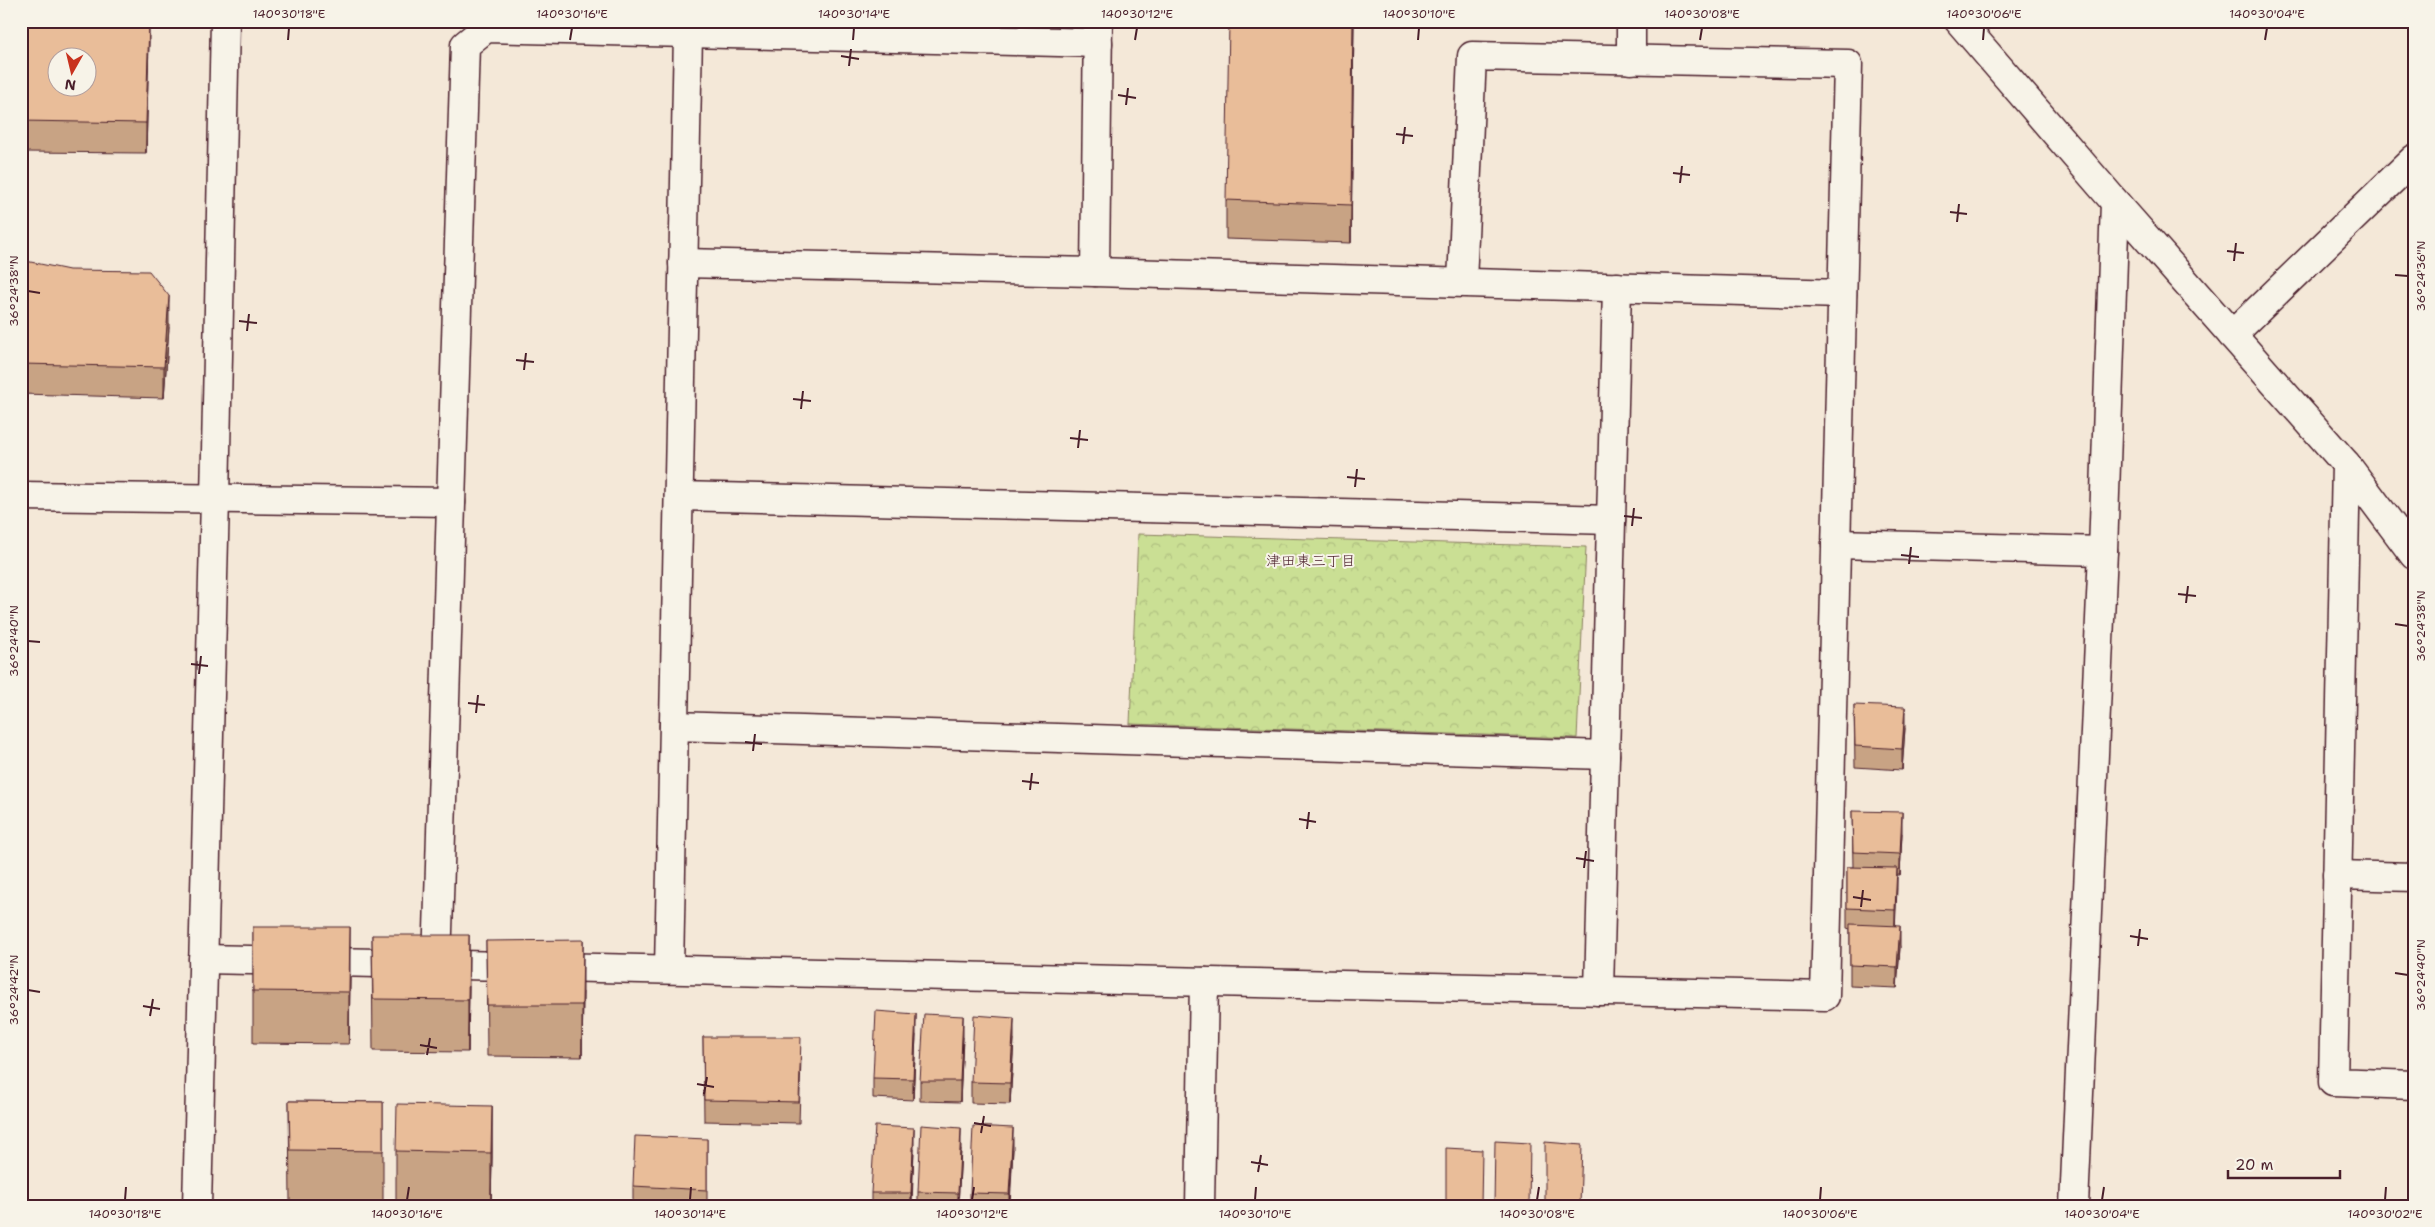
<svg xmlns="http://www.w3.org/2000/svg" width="2435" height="1227" font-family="'Shantell Sans','Klee One',sans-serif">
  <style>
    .park { fill: url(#park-crowns); stroke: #8a7f60 }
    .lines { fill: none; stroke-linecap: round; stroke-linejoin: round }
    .minor-casing { stroke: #4a1f2b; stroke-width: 31 }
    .tertiary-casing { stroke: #4a1f2b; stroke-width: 31 }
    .minor { stroke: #f7f3e8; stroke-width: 28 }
    .tertiary { stroke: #f7f3e8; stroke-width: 28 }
    .wall { fill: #c8a384; stroke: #4a1f2b }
    .shaded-wall { fill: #a3846b; stroke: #4a1f2b }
    .building { fill: #e9bd99; stroke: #4a1f2b; fill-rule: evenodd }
    .ticks { fill: none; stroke: #4a1f2b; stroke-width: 2 }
    .labels { text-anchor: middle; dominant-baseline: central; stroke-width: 4; stroke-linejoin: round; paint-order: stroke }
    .neighbourhood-label { font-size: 15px; fill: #4a1f2b; stroke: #f7f3e8 }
    .neatline { fill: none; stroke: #4a1f2b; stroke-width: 2 }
    .ticks-label { font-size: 12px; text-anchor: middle; fill: #4a1f2b }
  </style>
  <defs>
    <pattern id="park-crowns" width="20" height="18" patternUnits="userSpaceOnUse" patternTransform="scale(1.25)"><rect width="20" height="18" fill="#cadf94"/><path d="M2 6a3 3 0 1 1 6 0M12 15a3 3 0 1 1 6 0" fill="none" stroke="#afbf80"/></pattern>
  </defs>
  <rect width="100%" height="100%" fill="#f4e8d8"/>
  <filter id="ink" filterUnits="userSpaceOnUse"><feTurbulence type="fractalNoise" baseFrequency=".02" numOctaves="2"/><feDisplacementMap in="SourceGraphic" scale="10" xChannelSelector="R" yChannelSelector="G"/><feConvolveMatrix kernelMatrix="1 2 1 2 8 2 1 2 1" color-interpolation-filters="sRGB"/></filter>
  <g filter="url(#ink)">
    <polygon class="park" points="1138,534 1586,547 1577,738 1130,724"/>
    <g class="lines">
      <g class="minor-casing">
        <g id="minor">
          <polyline points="1631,21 1631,60"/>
          <polyline points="1959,21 2115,202 2346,464 2414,555"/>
          <polyline points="683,263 1095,272 1842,294"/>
          <polyline points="1095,272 1098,21"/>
          <polyline points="2232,335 2414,159"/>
          <polyline points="2346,464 2333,1082 2414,1085"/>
          <polyline points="21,496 451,502"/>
          <polyline points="679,496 1611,520"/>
          <polyline points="1836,544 2103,551"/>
          <polyline points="674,726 1605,755"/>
          <polyline points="2337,875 2414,877"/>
          <polyline points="203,959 1825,996 1848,64 1472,56 1462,282"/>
          <polyline points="437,964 465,45 486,28 1098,43"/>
          <polyline points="669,969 688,34"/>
          <polyline points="1599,991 1617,287"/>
          <polyline points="1200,1206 1204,982"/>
        </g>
      </g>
      <g class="tertiary-casing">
        <g id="tertiary">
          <polyline points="197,1206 215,499 225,21"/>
          <polyline points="2074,1206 2103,551 2115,202"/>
        </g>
      </g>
      <use href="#minor" class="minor"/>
      <use href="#tertiary" class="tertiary"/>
    </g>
    <g class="wall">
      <polygon points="21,21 149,41 146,153 21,152"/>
      <polygon points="1354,21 1351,243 1226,239 1226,200"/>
      <polygon points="21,260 169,327 164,398 21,394"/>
      <polygon points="1854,705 1905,728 1902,770 1855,767"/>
      <polygon points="1852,811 1902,833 1900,875 1897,875 1895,926 1900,947 1897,988 1850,986 1850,929 1847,928 1847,867 1853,867"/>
      <polygon points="253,927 350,978 349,1044 253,1043"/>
      <polygon points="372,935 469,986 468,1052 373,1051"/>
      <polygon points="486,941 583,992 582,1057 487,1056"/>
      <polygon points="916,1035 913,1100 873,1098 873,1078"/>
      <polygon points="703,1037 801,1058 799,1123 704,1121"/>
      <polygon points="963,1037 960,1102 920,1101 920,1081"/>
      <polygon points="1014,1039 1010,1104 971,1103 971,1082"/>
      <polygon points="289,1101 383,1102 383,1203 290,1202"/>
      <polygon points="492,1106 492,1158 491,1205 396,1203 396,1151"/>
      <polygon points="707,1139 707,1206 633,1206 633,1186"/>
      <polygon points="914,1149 912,1206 871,1206 871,1193"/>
      <polygon points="961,1149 958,1206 918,1206 918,1192"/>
      <polygon points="1013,1149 1010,1206 970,1206 970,1193"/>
    </g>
    <g class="shaded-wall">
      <polygon points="149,21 149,41 146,153 146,123"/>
      <polygon points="1353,21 1354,21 1351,243 1351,205"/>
      <polygon points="169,296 169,327 164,398 164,367"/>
      <polygon points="1905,707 1905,728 1902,770 1902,749"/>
      <polygon points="1902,812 1902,833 1900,875 1900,854"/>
      <polygon points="1897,868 1897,889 1895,931 1895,910"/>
      <polygon points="1900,926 1900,947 1897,988 1897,967"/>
      <polygon points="350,927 350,978 349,1044 349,992"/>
      <polygon points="469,935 469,986 468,1052 468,1000"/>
      <polygon points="583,940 583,992 582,1057 582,1005"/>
      <polygon points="916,1014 916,1035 913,1100 913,1079"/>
      <polygon points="963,1016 963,1037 960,1102 960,1081"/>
      <polygon points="1014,1018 1014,1039 1010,1104 1010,1083"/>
      <polygon points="492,1106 492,1158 491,1205 491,1153"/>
      <polygon points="914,1128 914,1149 911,1206 911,1193"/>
      <polygon points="961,1128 961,1149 958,1206 958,1193"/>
      <polygon points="1013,1128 1013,1149 1009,1206 1009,1194"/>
    </g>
    <g class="building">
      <path d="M21 21H149L146 123 21 121ZM58 58H88V88H58Z"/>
      <polygon points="1229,21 1353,21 1351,205 1226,200"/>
      <polygon points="21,260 69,270 149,271 169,296 164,367 21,364"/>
      <polygon points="1854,705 1905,707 1902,749 1855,746"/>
      <polygon points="1852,811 1902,812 1900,854 1853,852"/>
      <polygon points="1847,867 1897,868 1895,910 1847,908"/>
      <polygon points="1850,924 1900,926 1897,967 1850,965"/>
      <polygon points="253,927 350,927 349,992 253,991"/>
      <polygon points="372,935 469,935 468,1000 373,999"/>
      <polygon points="583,940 582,1005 487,1005 486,941"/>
      <polygon points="876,1011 916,1014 913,1079 873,1078"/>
      <polygon points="924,1014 963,1016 960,1081 920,1081"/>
      <polygon points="974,1015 1014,1018 1010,1083 971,1082"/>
      <polygon points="703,1037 801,1037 799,1102 704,1100"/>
      <polygon points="289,1101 383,1102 383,1151 290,1150"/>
      <polygon points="397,1104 492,1106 491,1153 396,1151"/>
      <polygon points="921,1125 961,1128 958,1193 918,1192"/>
      <polygon points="875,1126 914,1128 911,1193 871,1193"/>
      <polygon points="973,1126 1013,1128 1009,1194 970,1193"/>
      <polygon points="635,1136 707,1139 707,1190 633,1186"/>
      <polygon points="1495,1141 1530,1143 1529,1206 1494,1206"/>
      <polygon points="1545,1142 1582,1145 1580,1206 1545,1206"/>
      <polygon points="1446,1148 1482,1150 1481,1206 1446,1206"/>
    </g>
  </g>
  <path class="ticks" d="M288 40 289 28M570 40 572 28M853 40 854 28M1135 40 1137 28M1418 40 1419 28M1700 40 1702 28M1983 40 1984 28M2265 40 2267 28M841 56 859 59M849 66 851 49M1118 95 1136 98M1126 105 1128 88M1396 134 1413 136M1403 144 1405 127M1673 173 1690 175M1680 183 1682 166M1950 212 1967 214M1957 222 1959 204M2227 251 2244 253M2234 261 2236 243M2395 275 2408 276M28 291 40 293M239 321 257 323M247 331 249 314M516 360 534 362M524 370 526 353M793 399 811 401M801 409 803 391M1070 438 1088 440M1078 448 1080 430M1347 477 1365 479M1355 487 1357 469M1624 516 1642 518M1632 526 1634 508M1901 555 1919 557M1909 564 1911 547M2178 594 2196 596M2186 603 2188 586M2395 624 2408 626M28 641 40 642M191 664 208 666M199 674 201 656M468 703 485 705M476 713 478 695M745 742 762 744M753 751 755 734M1022 781 1039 783M1030 790 1032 773M1299 819 1316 822M1307 829 1309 812M1576 858 1594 861M1584 868 1586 851M1853 897 1871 900M1861 907 1863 890M2130 936 2148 939M2138 946 2140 929M2395 973 2408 975M28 990 40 992M143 1006 160 1009M150 1016 153 999M420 1045 437 1048M427 1055 430 1038M697 1084 714 1087M704 1094 707 1077M974 1123 991 1126M981 1133 984 1116M1251 1162 1268 1165M1258 1172 1261 1155M125 1200 126 1187M407 1200 409 1187M690 1200 691 1187M972 1200 974 1187M1255 1200 1256 1187M1537 1200 1539 1187M1820 1200 1821 1187M2102 1200 2104 1187M2385 1200 2386 1187"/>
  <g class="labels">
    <g class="neighbourhood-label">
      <text x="1311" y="561">津田東三丁目</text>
    </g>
  </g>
  <rect width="2435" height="1227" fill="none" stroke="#f7f3e8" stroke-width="55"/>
  <g transform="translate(72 72) rotate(188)"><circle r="24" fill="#f7f3e8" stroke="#b29e9c"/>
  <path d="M0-4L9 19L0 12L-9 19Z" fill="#c8321e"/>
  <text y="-8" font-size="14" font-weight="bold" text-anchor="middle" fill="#4a1f2b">N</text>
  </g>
  <path d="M2228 1170v8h112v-8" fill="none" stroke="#4a1f2b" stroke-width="2.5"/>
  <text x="2235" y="1170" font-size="15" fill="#4a1f2b" stroke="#f7f3e8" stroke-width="4" paint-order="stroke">20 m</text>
  <rect x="28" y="28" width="2380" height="1172" class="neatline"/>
  <g class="ticks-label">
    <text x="289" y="18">140°30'18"E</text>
    <text x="572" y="18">140°30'16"E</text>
    <text x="854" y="18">140°30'14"E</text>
    <text x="1137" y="18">140°30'12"E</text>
    <text x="1419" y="18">140°30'10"E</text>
    <text x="1702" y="18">140°30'08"E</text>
    <text x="1984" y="18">140°30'06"E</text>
    <text x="2267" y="18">140°30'04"E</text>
    <text transform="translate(2421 276) rotate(-90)" y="4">36°24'36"N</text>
    <text transform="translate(14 291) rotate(-90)" y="4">36°24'38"N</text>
    <text transform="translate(2421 626) rotate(-90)" y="4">36°24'38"N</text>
    <text transform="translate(14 641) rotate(-90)" y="4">36°24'40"N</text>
    <text transform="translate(2421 975) rotate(-90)" y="4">36°24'40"N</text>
    <text transform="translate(14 990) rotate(-90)" y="4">36°24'42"N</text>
    <text x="125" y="1218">140°30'18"E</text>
    <text x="407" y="1218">140°30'16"E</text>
    <text x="690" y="1218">140°30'14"E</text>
    <text x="972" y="1218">140°30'12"E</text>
    <text x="1255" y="1218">140°30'10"E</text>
    <text x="1537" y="1218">140°30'08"E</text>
    <text x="1820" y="1218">140°30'06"E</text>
    <text x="2102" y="1218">140°30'04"E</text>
    <text x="2385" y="1218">140°30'02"E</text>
  </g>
</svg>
